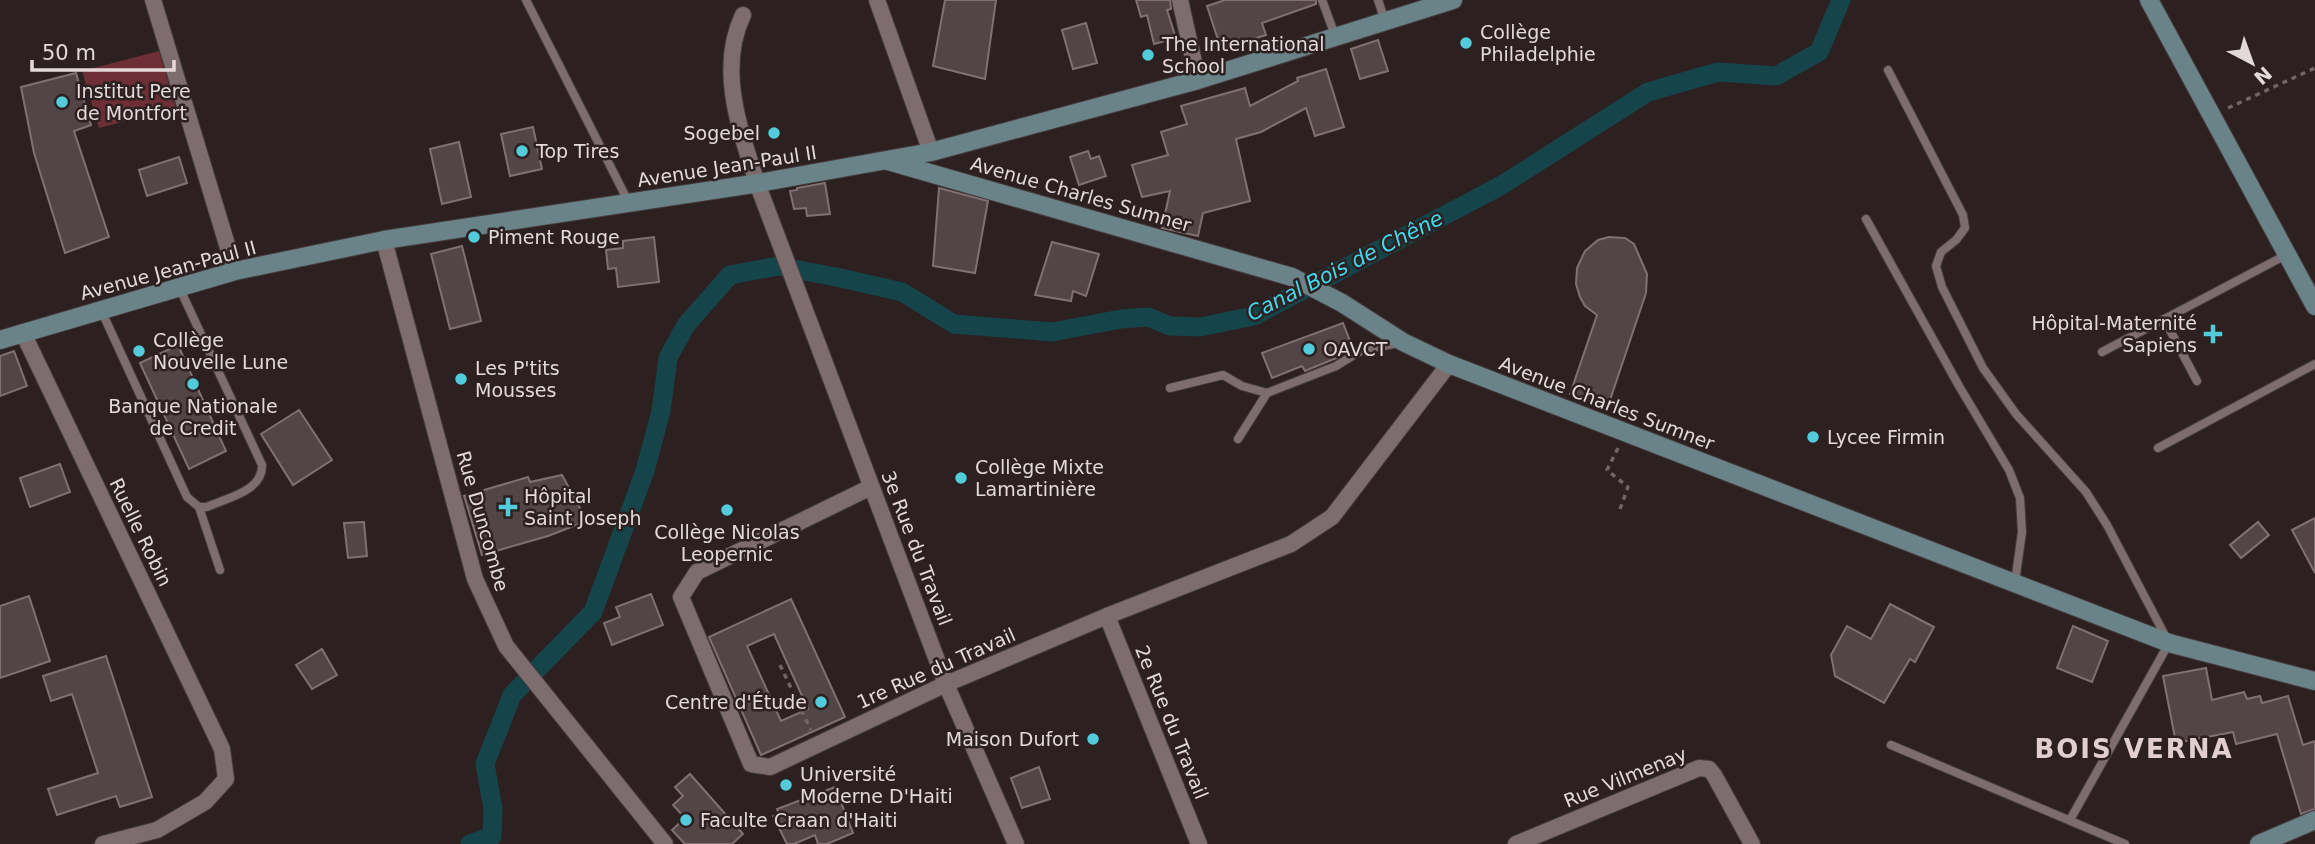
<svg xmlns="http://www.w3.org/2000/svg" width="2315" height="844" font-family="'DejaVu Sans',sans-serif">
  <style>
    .green { fill: #6d2e36 }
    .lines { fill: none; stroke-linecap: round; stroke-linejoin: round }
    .canal { stroke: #15444a; stroke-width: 19 }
    .building { fill: #534445; stroke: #817071; stroke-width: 2; fill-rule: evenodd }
    .lane-casing { stroke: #463c3d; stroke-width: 10 }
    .street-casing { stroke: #463c3d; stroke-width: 18 }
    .secondary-casing { stroke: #463c3d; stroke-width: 20 }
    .path { stroke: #706465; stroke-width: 3.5; stroke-dasharray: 5 5; stroke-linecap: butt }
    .lane { stroke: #7d6d6e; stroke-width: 8 }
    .street { stroke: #7d6d6e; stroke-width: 16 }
    .secondary { stroke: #6a8388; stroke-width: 18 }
    .poi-dot { fill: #53cbdb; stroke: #2d2021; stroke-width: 2.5 }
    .labels { text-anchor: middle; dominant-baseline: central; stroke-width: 5; stroke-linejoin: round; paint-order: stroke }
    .poi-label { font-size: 19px; fill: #e3d9da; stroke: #2d2021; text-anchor: start }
    .street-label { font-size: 19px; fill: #e3d9da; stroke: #2d2021 }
    .water-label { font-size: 21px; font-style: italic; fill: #40d9ec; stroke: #2d2021 }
    .district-label { font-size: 26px; font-weight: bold; letter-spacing: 2px; fill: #e1cfd0; stroke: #2d2021 }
  </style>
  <rect width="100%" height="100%" fill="#2d2021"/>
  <polygon class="green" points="159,51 176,108 99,128 82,71"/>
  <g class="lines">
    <polyline class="canal" points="470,844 492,836 493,809 485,764 512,695 593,612 645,471 661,411 668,358 686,325 730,275 778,266 841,278 902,292 954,324 1052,332 1121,319 1148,317 1170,326 1200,327 1254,316 1502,185 1648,92 1718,72 1776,76 1819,52 1841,0"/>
  </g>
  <g class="building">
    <polygon points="945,0 996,0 985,79 933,66"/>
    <polygon points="1136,0 1170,0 1171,9 1167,10 1176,38 1154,44 1147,15 1141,17"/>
    <polygon points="1225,0 1316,0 1316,4 1262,23 1266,35 1221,49 1207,6"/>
    <polygon points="1086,23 1097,63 1073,69 1062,30"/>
    <polygon points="1378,40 1388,71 1360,79 1351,49"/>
    <polygon points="1326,69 1344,127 1315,136 1306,108 1261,132 1236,139 1250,201 1203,213 1198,236 1162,228 1170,191 1142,197 1132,165 1168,155 1161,132 1187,124 1181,106 1245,88 1250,106 1298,81 1297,78"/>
    <polygon points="76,73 91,125 74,131 109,237 65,253 34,153 21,87"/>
    <polygon points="533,127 542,169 510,176 501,134"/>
    <polygon points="459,142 471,197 442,204 430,149"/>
    <polygon points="1088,151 1091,159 1099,156 1106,176 1079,185 1070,157"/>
    <polygon points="179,157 187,183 147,196 139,170"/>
    <polygon points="825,183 830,214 807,216 806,208 794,209 790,191 797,190 797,188"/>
    <polygon points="939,188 988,201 975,273 933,266"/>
    <polygon points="654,237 659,282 618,287 616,268 608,269 606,250 623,248 623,241"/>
    <polygon points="1609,237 1625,238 1634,244 1647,274 1646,293 1608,406 1570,394 1597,315 1585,306 1580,297 1576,284 1577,268 1585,251 1598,240"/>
    <polygon points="1052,242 1099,254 1086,296 1073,291 1071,301 1035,295"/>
    <polygon points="462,246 481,321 450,329 431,254"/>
    <polygon points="1343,323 1352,346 1337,352 1339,357 1305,371 1302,366 1272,378 1262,353"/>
    <polygon points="178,345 226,451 189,469 140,363"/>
    <polygon points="14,351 27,386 0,396 0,356"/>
    <polygon points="299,410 332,460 293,485 261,434"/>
    <polygon points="60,464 70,492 30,507 20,478"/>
    <polygon points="562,475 587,521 548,536 482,555 464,496 528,477 530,482"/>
    <polygon points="2315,518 2315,573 2292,530"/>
    <polygon points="364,522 367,556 348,558 344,523"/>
    <polygon points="2258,522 2269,535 2241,558 2230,545"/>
    <polygon points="651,594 663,625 612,645 604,623 620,617 616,607"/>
    <polygon points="29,596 50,661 0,678 0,606"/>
    <path d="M791 599 845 717 761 755 709 637ZM774 634 808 709 781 721 747 646Z"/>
    <polygon points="1890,604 1934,627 1915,662 1910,659 1884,703 1835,676 1831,655 1847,626 1871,639"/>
    <polygon points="2073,626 2108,641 2092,682 2057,668"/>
    <polygon points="322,649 337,675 312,689 296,665"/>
    <polygon points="106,656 152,797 120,807 116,796 57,815 48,789 98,773 72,694 51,701 43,676"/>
    <polygon points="2206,668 2212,700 2244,692 2247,699 2260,696 2262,703 2288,696 2303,745 2315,741 2315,809 2301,814 2277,734 2236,744 2233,732 2176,743 2163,676"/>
    <polygon points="1039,767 1050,799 1022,808 1011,778"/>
    <polygon points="690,774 743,834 732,844 685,844 672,830 685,818 673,805 683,796 675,787"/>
    <polygon points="835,787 853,833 827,844 818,844 815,835 794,844 787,844 773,816 779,814 777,809"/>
  </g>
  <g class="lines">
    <g class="lane-casing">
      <g id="lane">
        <polyline points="526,0 629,203"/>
        <polyline points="1322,0 1336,38"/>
        <polyline points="1378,0 1385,21"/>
        <polyline points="1888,70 1963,215 1965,228 1956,240 1941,252 1936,266 1942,287 1983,368 2016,414 2086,492 2107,525 2169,643 2070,820"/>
        <polyline points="1866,219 1959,386 2009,470 2020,498 2022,532 2015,582"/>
        <path d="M101 310 187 497 199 507H207C227 498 263 491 262 465L179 287"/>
        <polyline points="2164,319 2197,381"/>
        <polyline points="2102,352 2286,255"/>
        <polyline points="1170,388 1223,375 1242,386 1267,393"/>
        <polyline points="1238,439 1267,393 1336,366 1362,350 1399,343"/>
        <polyline points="2158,448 2315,364"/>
        <polyline points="199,507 220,570"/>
        <polyline points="1891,745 2125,844"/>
      </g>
    </g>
    <g class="street-casing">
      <g id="street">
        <polyline points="153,0 235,271"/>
        <polyline points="877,0 931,152"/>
        <polyline points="1180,0 1198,80"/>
        <path d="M743 15C717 69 740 130 757 183L946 684 1016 844"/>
        <polyline points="384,240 475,579 506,646 665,844"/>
        <polyline points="23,333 222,749 226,779 205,802 157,830 103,844"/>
        <polyline points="871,487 697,572 681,597 751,764 770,767 946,684 1107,616 1291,544 1332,517 1449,364"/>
        <polyline points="1107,616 1199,844"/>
        <polyline points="1516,844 1699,768 1709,769 1714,775 1752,844"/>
      </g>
    </g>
    <g class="secondary-casing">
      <g id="secondary">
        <polyline points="2149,0 2315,306"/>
        <polyline points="888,161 1292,277 1342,303 1403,342 1449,364 2169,643 2315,681"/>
        <polyline points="0,340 235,271 384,240 753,184 931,152 1198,80 1453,0"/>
        <polyline points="2259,844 2315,820"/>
      </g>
    </g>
    <g class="path">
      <polyline points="2228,108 2315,68"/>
      <polyline points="1618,448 1607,470 1628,487 1620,509"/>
      <polyline points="780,665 811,730"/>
    </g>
    <use href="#lane" class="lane"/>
    <use href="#street" class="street"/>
    <use href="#secondary" class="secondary"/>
  </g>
  <g class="poi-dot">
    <circle cx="1466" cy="43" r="7"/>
    <circle cx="1148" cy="55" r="7"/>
    <circle cx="62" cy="102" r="7"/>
    <circle cx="774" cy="133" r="7"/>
    <circle cx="522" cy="151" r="7"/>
    <circle cx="474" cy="237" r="7"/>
    <path d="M2209.5 323.5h7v7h7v7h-7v7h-7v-7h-7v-7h7z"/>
    <circle cx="1309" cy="349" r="7"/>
    <circle cx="139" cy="351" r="7"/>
    <circle cx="461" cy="379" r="7"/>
    <circle cx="193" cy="384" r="7"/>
    <circle cx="1813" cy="437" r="7"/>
    <circle cx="961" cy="478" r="7"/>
    <path d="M504.5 496.5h7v7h7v7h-7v7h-7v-7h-7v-7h7z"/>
    <circle cx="727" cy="510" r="7"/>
    <circle cx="821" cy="702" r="7"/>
    <circle cx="1093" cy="739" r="7"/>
    <circle cx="786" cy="785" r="7"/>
    <circle cx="686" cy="820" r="7"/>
  </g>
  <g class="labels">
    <g class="poi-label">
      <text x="1480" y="32">Collège<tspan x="1480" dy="22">Philadelphie</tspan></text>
      <text x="1162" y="44">The International<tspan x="1162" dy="22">School</tspan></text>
      <text x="76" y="91">Institut Pere<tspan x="76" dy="22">de Montfort</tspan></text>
      <text x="760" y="133" text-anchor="end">Sogebel</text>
      <text x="536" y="151">Top Tires</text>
      <text x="488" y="237">Piment Rouge</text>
      <text x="2197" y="323" text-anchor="end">Hôpital-Maternité<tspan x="2197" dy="22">Sapiens</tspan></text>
      <text x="153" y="340">Collège<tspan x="153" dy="22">Nouvelle Lune</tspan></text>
      <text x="1323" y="349">OAVCT</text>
      <text x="475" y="368">Les P'tits<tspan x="475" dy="22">Mousses</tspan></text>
      <text x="193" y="406" text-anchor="middle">Banque Nationale<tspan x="193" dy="22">de Credit</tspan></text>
      <text x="1827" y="437">Lycee Firmin</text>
      <text x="975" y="467">Collège Mixte<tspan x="975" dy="22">Lamartinière</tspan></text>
      <text x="524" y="496">Hôpital<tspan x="524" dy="22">Saint Joseph</tspan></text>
      <text x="727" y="532" text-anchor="middle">Collège Nicolas<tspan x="727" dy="22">Leopernic</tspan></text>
      <text x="807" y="702" text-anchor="end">Centre d'Étude</text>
      <text x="1079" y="739" text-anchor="end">Maison Dufort</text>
      <text x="800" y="774">Université<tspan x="800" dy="22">Moderne D'Haiti</tspan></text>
      <text x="700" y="820">Faculte Craan d'Haiti</text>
    </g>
    <g class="street-label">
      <text transform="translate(727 166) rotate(-9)">Avenue Jean-Paul II</text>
      <text transform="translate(1081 194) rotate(16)">Avenue Charles Sumner</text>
      <text transform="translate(168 270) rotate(-15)">Avenue Jean-Paul II</text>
      <text transform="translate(1607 403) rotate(21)">Avenue Charles Sumner</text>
      <text transform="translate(483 521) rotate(74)">Rue Duncombe</text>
      <text transform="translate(141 532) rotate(64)">Ruelle Robin</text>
      <text transform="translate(917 548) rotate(69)">3e Rue du Travail</text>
      <text transform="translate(936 668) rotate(-24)">1re Rue du Travail</text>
      <text transform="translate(1172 722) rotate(68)">2e Rue du Travail</text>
      <text transform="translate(1625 777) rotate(-22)">Rue Vilmenay</text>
    </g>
    <g class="water-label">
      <text transform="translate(1345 266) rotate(-27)">Canal Bois de Chêne</text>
    </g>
    <g class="district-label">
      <text x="2134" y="749">BOIS VERNA</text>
    </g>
  </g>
  <g transform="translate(2252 63) rotate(139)" stroke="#2d2021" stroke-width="5" paint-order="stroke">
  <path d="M0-5L12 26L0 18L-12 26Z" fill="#e3d9da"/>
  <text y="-10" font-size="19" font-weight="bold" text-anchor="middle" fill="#e3d9da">N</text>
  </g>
  <path d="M32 60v10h142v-10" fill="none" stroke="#e3d9da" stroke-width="3.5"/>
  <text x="42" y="60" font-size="21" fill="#e3d9da" stroke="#2d2021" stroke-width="5" paint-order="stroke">50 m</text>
</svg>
